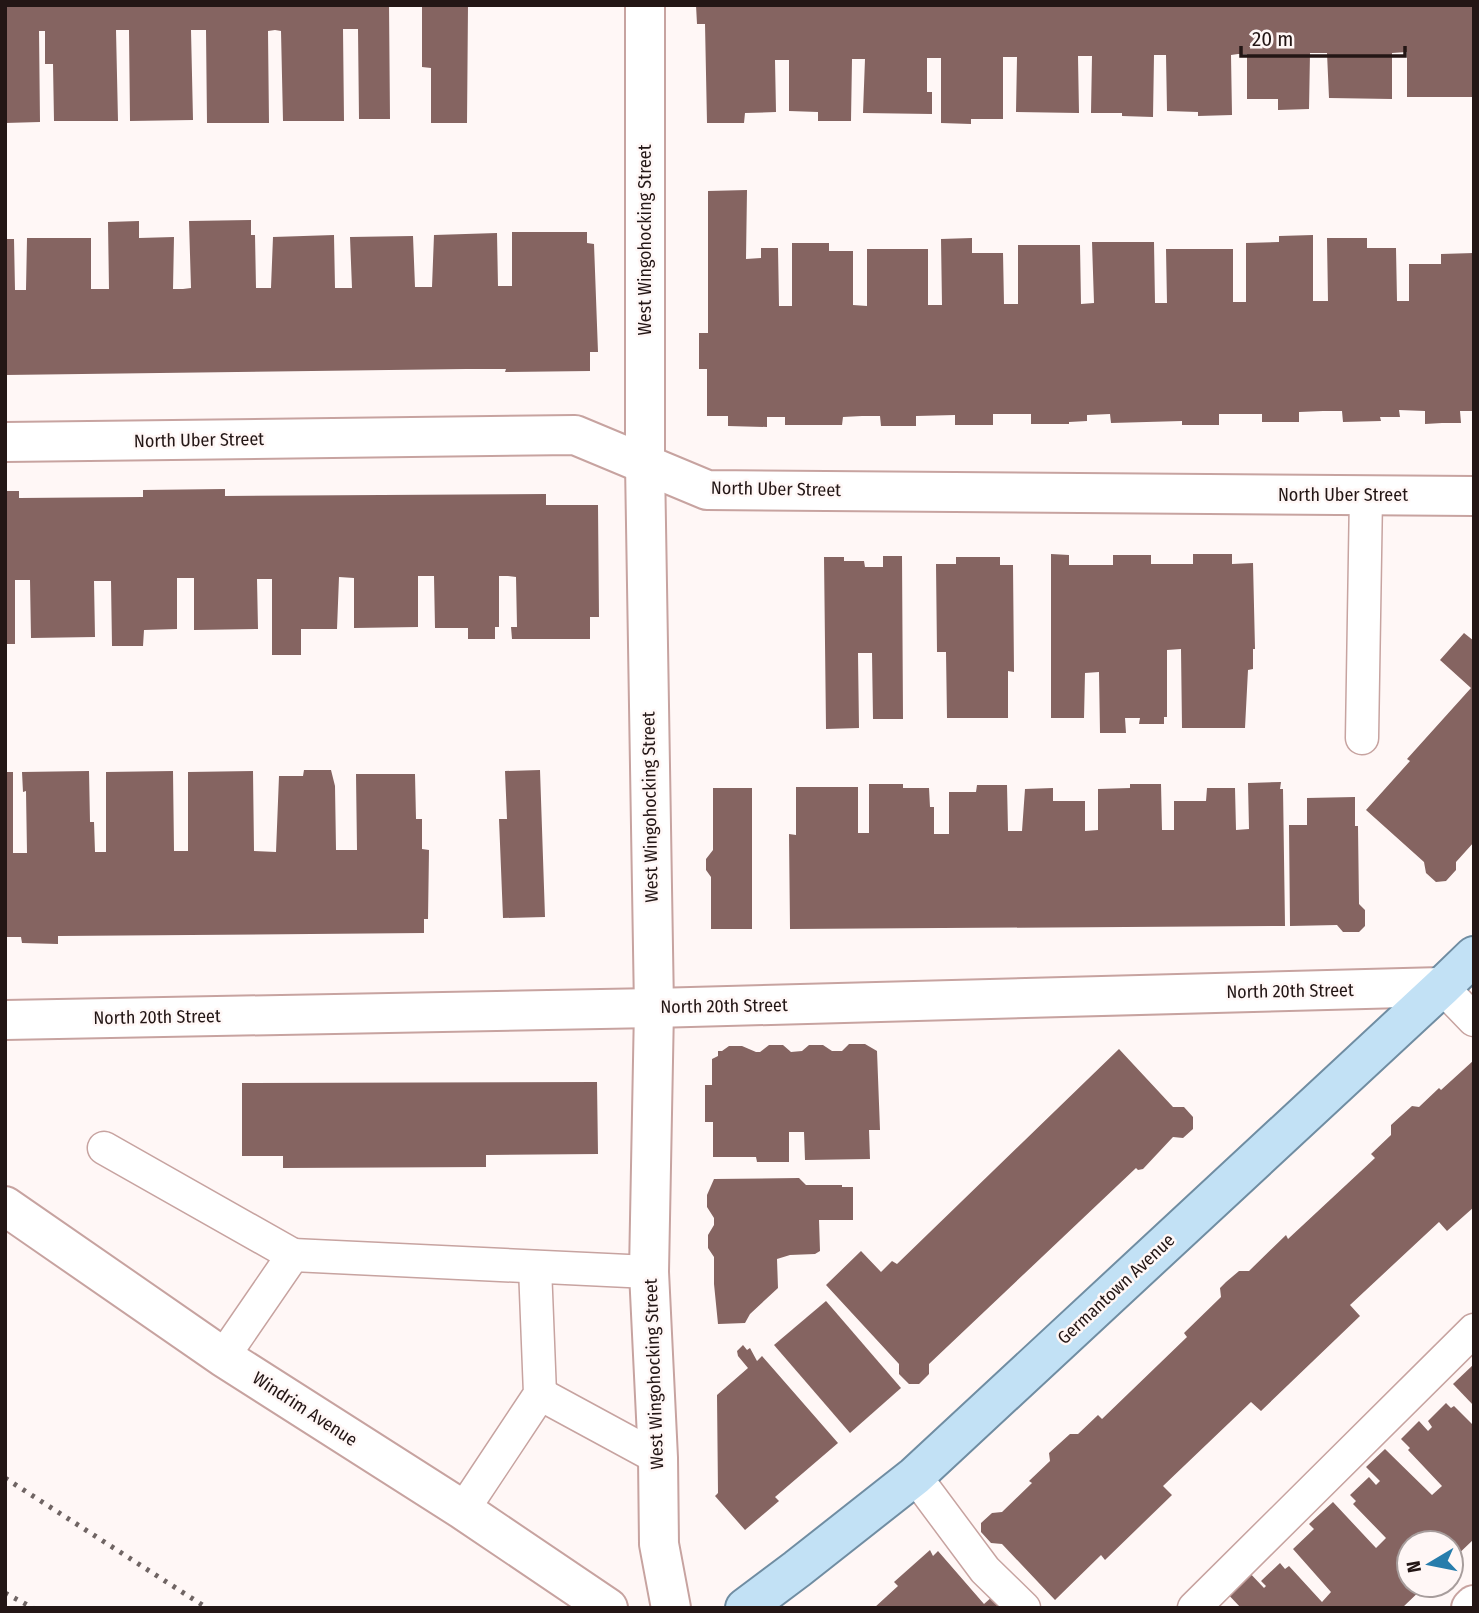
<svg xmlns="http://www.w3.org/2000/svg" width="1479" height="1613" font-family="'Fira Sans Condensed',sans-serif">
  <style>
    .building { fill: #856461 }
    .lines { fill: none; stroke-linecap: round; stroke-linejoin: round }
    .service-casing { stroke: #c7a3a0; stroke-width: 35 }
    .minor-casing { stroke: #c7a3a0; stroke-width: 42 }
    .primary-casing { stroke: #708da2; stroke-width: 42 }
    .service { stroke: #fff; stroke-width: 32 }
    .minor { stroke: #fff; stroke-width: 38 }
    .primary { stroke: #c2e1f5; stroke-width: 38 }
    .rail { stroke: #6f6463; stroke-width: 5; stroke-dasharray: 3.5 7; stroke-linecap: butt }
    .labels { text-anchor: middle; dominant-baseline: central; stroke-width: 5; stroke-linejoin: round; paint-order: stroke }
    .street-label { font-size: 18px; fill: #231615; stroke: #fff7f6 }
  </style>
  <rect width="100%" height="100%" fill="#fff7f6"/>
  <g class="building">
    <polygon points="5,5 389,5 390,119 359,119 358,29 343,29 344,121 283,121 281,31 275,30 268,31 269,123 207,123 206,30 191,30 193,120 130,121 129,30 116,30 118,121 54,121 53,64 45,64 45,31 39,31 40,122 5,123"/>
    <polygon points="422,5 468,5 467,123 431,123 431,68 422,67"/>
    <polygon points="696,5 1474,5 1473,97 1407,97 1407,52 1392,53 1392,99 1329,98 1327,53 1310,53 1309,109 1278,110 1278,99 1247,99 1247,54 1238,54 1231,55 1232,115 1198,116 1198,112 1167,111 1166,55 1154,55 1153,117 1122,116 1122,113 1091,113 1092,56 1078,56 1079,113 1016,112 1017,57 1003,57 1003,119 971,119 971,124 941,123 941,58 927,58 927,92 932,92 932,114 863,113 865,59 852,59 851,121 818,121 818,112 789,111 789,60 775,60 776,112 745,113 744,123 707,123 705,24 697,24"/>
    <polygon points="747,190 746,259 761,258 761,248 778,248 779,306 792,306 792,243 829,243 829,251 853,251 853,305 867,306 867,249 928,249 928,305 942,305 941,239 972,238 972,253 1003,253 1004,304 1018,304 1018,245 1080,245 1081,304 1094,303 1092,242 1154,242 1155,303 1167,303 1166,249 1233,249 1233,302 1246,302 1246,243 1279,242 1279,236 1313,235 1313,301 1328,301 1327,238 1367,238 1367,248 1396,248 1397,301 1409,301 1409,264 1441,264 1441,254 1474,253 1474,411 1460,411 1461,423 1442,423 1425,424 1425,411 1399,410 1400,417 1380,417 1381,421 1343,422 1342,411 1323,411 1299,412 1299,422 1262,422 1262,414 1219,414 1219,425 1182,425 1182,421 1111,423 1110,414 1087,415 1087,421 1069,422 1069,424 1031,424 1031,414 993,414 993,425 955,425 955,415 916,416 916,426 881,426 880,416 862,416 843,417 842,425 785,425 785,417 767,417 767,427 728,426 728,416 707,416 707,369 699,369 699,333 708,333 708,191"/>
    <polygon points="251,220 251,235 255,235 256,288 271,288 273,237 334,235 335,288 352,288 350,237 413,236 415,287 432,287 434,235 497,233 498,286 512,286 512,232 587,232 587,243 594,244 598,352 590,352 590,371 505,372 506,369 466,369 5,375 5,239 14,239 15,290 26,290 27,238 91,238 91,289 109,289 108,222 139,221 139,238 174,237 173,289 183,289 191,288 189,221"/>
    <polygon points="225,489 225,496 546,494 546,505 598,505 599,617 590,617 590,639 512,639 511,627 517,627 516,577 508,576 499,576 499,627 495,627 495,639 468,639 468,628 435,628 434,576 418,576 418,627 354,628 354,578 339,577 337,629 301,629 301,655 272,655 272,579 257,579 258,629 194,630 194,578 177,578 177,629 144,630 143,646 112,646 111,581 94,581 95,637 31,638 30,580 15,580 15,644 5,644 5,491 19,491 19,498 143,497 143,490"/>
    <polygon points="1051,554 1069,555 1069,565 1113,565 1113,555 1151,555 1151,564 1193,564 1193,554 1232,554 1232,564 1253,563 1255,649 1253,649 1253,669 1248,670 1245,728 1182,728 1181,649 1167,650 1167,717 1164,717 1164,724 1139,724 1140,718 1125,718 1126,733 1100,733 1099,672 1085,673 1084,718 1051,718"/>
    <polygon points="883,556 902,556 903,719 873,719 872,653 858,653 859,728 826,729 824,557 844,557 844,561 864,561 865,567 883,567"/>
    <polygon points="956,557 1000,557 1000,565 1013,565 1014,672 1008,671 1008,718 947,718 946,652 937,652 936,564 956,564"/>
    <polygon points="1464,633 1474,641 1474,842 1456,862 1456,870 1446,881 1436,882 1426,873 1424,862 1366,810 1410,761 1407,759 1471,688 1440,660"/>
    <polygon points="304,770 331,770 335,786 336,850 357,850 356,774 415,774 416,819 422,819 422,849 429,850 428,919 424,919 424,933 58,936 58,944 22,943 21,937 5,937 5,772 13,772 13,853 27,853 26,791 23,792 22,772 89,771 90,822 94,822 95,852 106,852 106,772 173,771 174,851 188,851 188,772 253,771 254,851 276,852 279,776 303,776"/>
    <polygon points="540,770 545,917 503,918 499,819 507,819 505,771"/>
    <polygon points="1281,782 1280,789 1283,789 1285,926 790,929 789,834 796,835 796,787 858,787 858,833 869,833 869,784 903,784 903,788 929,788 930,807 934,807 934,834 949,834 949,792 976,792 977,785 1007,785 1008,831 1022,831 1025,789 1053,788 1053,801 1085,801 1085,831 1098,830 1098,789 1130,788 1130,784 1161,784 1162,830 1174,830 1174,801 1206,801 1207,788 1235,788 1236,830 1249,829 1248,783"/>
    <polygon points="713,788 752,788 752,929 711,929 711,877 706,870 706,859 713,850"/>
    <polygon points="1355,797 1355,826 1358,826 1359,904 1365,910 1365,926 1359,932 1343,932 1337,925 1290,926 1289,825 1307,825 1307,798"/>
    <polygon points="849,1044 865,1044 877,1051 880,1130 869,1130 870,1159 805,1160 804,1132 789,1132 789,1162 757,1162 756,1157 713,1157 713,1122 705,1122 705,1085 712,1085 712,1059 718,1056 718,1051 722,1051 729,1046 742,1046 756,1052 760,1052 769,1045 783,1045 791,1052 802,1051 809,1045 823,1045 832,1051 842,1051"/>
    <polygon points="1119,1049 1173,1107 1184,1107 1193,1117 1193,1129 1183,1138 1173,1137 1143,1169 1138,1170 1136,1168 929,1364 929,1374 919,1384 909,1384 899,1374 899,1364 826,1285 861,1251 881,1272 892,1261 897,1264"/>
    <polygon points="1474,1060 1474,1207 1447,1231 1439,1222 1350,1305 1360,1316 1261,1411 1251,1402 1163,1486 1172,1495 1105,1560 1101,1555 1055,1600 1002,1544 991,1543 981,1532 981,1523 992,1513 1002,1512 1032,1483 1029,1481 1050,1461 1049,1453 1070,1434 1078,1434 1098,1415 1102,1419 1187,1337 1184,1333 1221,1297 1220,1288 1226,1282 1239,1271 1249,1271 1286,1235 1288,1239 1375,1158 1371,1154 1391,1135 1391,1125 1412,1106 1419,1107 1439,1088 1441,1090"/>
    <polygon points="597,1082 598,1154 486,1155 486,1167 283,1168 283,1156 242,1156 242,1083"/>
    <polygon points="799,1178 806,1185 842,1185 842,1187 853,1187 853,1220 819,1220 820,1251 815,1254 790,1255 777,1259 778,1288 750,1314 745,1323 718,1324 714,1284 714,1257 708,1248 708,1235 714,1225 714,1218 707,1207 707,1195 714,1179"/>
    <polygon points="826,1301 901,1388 850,1433 774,1345"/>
    <polygon points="743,1345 747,1350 750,1348 757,1361 762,1356 838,1443 775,1497 779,1501 745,1530 715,1496 718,1493 717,1395 748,1368 738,1356 737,1351"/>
    <polygon points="1474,1364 1474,1406 1453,1384"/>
    <polygon points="1446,1403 1451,1408 1454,1406 1474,1426 1474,1539 1451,1561 1451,1543 1409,1543 1409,1585 1426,1585 1402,1608 1241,1608 1223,1589 1246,1569 1264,1588 1266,1586 1261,1581 1280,1563 1285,1569 1289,1566 1322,1602 1331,1592 1293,1549 1314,1529 1309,1524 1333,1502 1376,1548 1386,1538 1353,1504 1356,1501 1350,1495 1369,1477 1376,1485 1380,1481 1366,1467 1385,1449 1432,1495 1442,1486 1408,1450 1410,1448 1401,1439 1419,1421 1428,1431 1432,1427 1428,1421"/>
    <polygon points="930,1550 933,1556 938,1551 984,1604 993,1596 1003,1608 874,1608 898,1586 894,1582"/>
  </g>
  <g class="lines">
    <g class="service-casing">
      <g id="service">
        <polyline points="1362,738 1366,495"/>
        <polyline points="1442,987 1474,1020"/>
        <polyline points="104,1148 293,1255"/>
        <polyline points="223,1357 293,1255 649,1272"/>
        <polyline points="540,1394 658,1458"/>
        <polyline points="915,1476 985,1570 1024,1608"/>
        <polyline points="463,1510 540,1394 535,1267"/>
        <polyline points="1194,1608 1474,1330"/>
      </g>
    </g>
    <g class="minor-casing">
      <g id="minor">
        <polyline points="645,5 645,464 654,1008 649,1272 658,1458 659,1544 671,1608"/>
        <polyline points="5,442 575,435 707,490 1474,496"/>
        <polyline points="5,1020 654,1008 1442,987"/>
        <polyline points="5,1206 223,1357 463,1510 608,1608"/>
        <polyline points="1471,1608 1474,1605"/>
      </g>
    </g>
    <g class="primary-casing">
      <polyline id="primary" points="745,1608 797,1569 915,1476 1442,987 1474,956"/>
    </g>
    <use href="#service" class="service"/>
    <use href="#minor" class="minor"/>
    <use href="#primary" class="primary"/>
    <g class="rail">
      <polyline points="5,1478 207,1608"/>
      <polyline points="5,1593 33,1608"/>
    </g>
  </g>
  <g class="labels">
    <g class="street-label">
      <text transform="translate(645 240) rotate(-90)">West Wingohocking Street</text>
      <text transform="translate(199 440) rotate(-1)">North Uber Street</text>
      <text transform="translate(776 489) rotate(1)">North Uber Street</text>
      <text x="1343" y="495">North Uber Street</text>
      <text transform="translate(650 807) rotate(-91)">West Wingohocking Street</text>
      <text transform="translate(1290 991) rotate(-1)">North 20th Street</text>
      <text transform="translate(724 1006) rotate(-1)">North 20th Street</text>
      <text transform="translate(157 1017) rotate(-1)">North 20th Street</text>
      <text transform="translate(1116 1289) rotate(-43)">Germantown Avenue</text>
      <text transform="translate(654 1374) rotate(-92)">West Wingohocking Street</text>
      <text transform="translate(305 1409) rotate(33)">Windrim Avenue</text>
    </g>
  </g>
  <rect width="1479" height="1613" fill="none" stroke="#231615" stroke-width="14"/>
  <g transform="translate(1430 1564) rotate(260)"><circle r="33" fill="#fff7f6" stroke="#a79d9c" stroke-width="2"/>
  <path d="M0-5L12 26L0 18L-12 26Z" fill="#277dac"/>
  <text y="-10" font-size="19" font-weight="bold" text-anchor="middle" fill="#231615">N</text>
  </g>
  <path d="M1241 46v10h164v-10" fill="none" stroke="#231615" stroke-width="3.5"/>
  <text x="1252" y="46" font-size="21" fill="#231615" stroke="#fff7f6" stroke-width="5" paint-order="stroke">20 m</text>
</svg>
